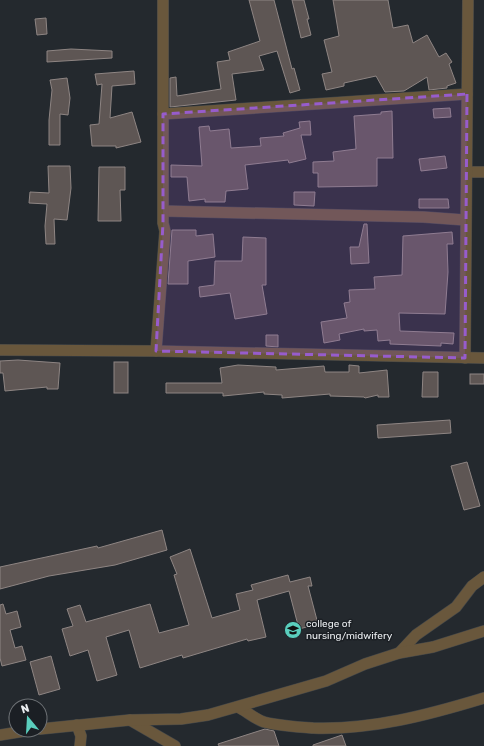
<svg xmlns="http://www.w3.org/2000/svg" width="484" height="746" font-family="Rubik,sans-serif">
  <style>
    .building { fill: #5e5654; stroke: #8e8583 }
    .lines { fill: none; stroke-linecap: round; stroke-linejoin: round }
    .street-casing { stroke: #404549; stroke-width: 12 }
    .street { stroke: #69573c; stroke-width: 11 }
    .marked { fill: #975ccc; fill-opacity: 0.2; stroke: #975ccc; stroke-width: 3; stroke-dasharray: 8 5; stroke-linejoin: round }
    .labels { text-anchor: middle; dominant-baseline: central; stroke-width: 3; stroke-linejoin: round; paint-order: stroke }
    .poi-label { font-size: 10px; fill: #ebeef1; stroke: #1b1f24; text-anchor: start }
  </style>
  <rect width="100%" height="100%" fill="#24292e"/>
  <g class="building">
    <polygon points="249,0 274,0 292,69 294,68 300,90 290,93 277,51 259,56 264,70 232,74 236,100 170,107 170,78 176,77 177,96 221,89 217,62 230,60 228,52 260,41"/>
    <polygon points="292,0 304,0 309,19 307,19 311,35 301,38"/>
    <polygon points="333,0 388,0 393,28 408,25 413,43 427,35 439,57 446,53 452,62 449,64 456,83 447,86 447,88 429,90 427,77 404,91 385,92 376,76 344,83 344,86 326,90 322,74 332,72 324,40 339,36"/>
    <polygon points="46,18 47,34 37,35 35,19"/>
    <polygon points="71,49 112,51 112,58 47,62 47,51"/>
    <polygon points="134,71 135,84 112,86 110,118 132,112 141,142 116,148 116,146 92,146 90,125 99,124 102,84 97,85 95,74"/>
    <polygon points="67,78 70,98 68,115 60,114 60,145 49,145 49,120 52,90 50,80"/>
    <polygon points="450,108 451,117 434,118 433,109"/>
    <polygon points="392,111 393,158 377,158 377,186 318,187 318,173 313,173 313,162 334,161 333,152 356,149 354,116 381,114 381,112"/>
    <polygon points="310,121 311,135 301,135 306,159 289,163 288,160 245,165 248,189 226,191 225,202 205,202 205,199 189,201 187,177 171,177 171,165 202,166 199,127 209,126 210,131 229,129 231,148 261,146 260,138 284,136 283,133 300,128 299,122"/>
    <polygon points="445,156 447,168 421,171 419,159"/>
    <polygon points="48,166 70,166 71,188 67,220 54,219 55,244 46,244 45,226 47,204 29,203 30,192 49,193"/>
    <polygon points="99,167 125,167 125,190 120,190 121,221 98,221"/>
    <polygon points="294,192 315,192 314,206 294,205"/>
    <polygon points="419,199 448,199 449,208 419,208"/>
    <polygon points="364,224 367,224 369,263 351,264 350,247 359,247"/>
    <polygon points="172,230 196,230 196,236 213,234 215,257 188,261 188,284 168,284"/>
    <polygon points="452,232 453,244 447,244 448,272 445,314 399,313 400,331 454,333 453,344 441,343 441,346 390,344 390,340 378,341 377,330 364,331 364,329 339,334 340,340 324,343 321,322 347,318 344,303 350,302 349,290 375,289 374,277 402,275 403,236"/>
    <polygon points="243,237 266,238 266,285 262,285 267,314 235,319 230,293 200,297 199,287 214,285 215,261 242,261"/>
    <polygon points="266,335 278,335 278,347 266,346"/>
    <polygon points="18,360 60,363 58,389 47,389 47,387 5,391 3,373 0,373 0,361"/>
    <rect x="114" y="362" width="14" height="31"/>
    <polygon points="238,365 276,367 276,370 324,366 325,372 349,372 349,365 359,366 359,373 387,370 389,397 378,397 378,395 365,398 364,397 330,396 330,394 282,398 282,395 264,394 264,392 223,396 223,393 166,393 166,383 222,383 220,368"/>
    <polygon points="423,372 438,372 438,397 422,397"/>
    <rect x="470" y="374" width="14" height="10"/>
    <polygon points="450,420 451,433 378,438 377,425"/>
    <polygon points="467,462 480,506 464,510 451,466"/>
    <polygon points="162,530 167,550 115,565 49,576 0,589 0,567 97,546 98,548"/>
    <polygon points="190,549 212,618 240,610 236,594 253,590 251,585 288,575 290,582 310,577 312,586 308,586 318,624 299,629 289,591 257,600 266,637 248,641 247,639 183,658 182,655 140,668 129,630 106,637 117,675 97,681 88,650 70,656 62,629 73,626 67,609 80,605 86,622 150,604 159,633 189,625 174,575 177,574 170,557"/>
    <polygon points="3,604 6,614 17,611 21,627 10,630 15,648 22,646 26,660 2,666 0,658 0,605"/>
    <polygon points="51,656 60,689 39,695 30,662"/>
    <polygon points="265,729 274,731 279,746 219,746 218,744"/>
    <polygon points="342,735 346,746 313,746 313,745"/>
  </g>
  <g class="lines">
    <g class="street-casing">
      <g id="street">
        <polyline points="163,114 467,94"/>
        <polyline points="467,172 484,172"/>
        <polyline points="164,211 423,217 465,220"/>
        <polyline points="0,350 156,351 484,358"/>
        <polyline points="156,351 165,231 163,223 163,0"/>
        <polyline points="465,358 468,0"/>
        <polyline points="399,653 416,635 456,607 472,586 484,577"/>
        <path d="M238 707C246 711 255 719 264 722 280 726 297 727 313 728 372 730 428 715 484 698"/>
        <polyline points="130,720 175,746"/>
        <polyline points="77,725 81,736 80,746"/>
        <polyline points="40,729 130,720 181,719 208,715 326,681 365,664 399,653 433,647 484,631"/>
        <polyline points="0,735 31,730"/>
      </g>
    </g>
    <use href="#street" class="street"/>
  </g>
  <path class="marked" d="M467 94 465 358 156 351 163 223V114Z"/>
  <defs>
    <g id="university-disc" transform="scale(0.9)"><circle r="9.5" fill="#5acebd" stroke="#1b1f24"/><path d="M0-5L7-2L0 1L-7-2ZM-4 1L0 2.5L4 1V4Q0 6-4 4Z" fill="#111"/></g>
  </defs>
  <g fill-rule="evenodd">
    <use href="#university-disc" x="293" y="630"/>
  </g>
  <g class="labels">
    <g class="poi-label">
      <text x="306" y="624">college of<tspan x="306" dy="12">nursing/midwifery</tspan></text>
    </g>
  </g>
  <g transform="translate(28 718) rotate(342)"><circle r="19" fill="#1b1f24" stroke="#6e7276"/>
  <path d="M0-3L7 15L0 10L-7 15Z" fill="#5acebd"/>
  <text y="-6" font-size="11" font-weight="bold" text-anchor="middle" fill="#ebeef1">N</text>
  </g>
</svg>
